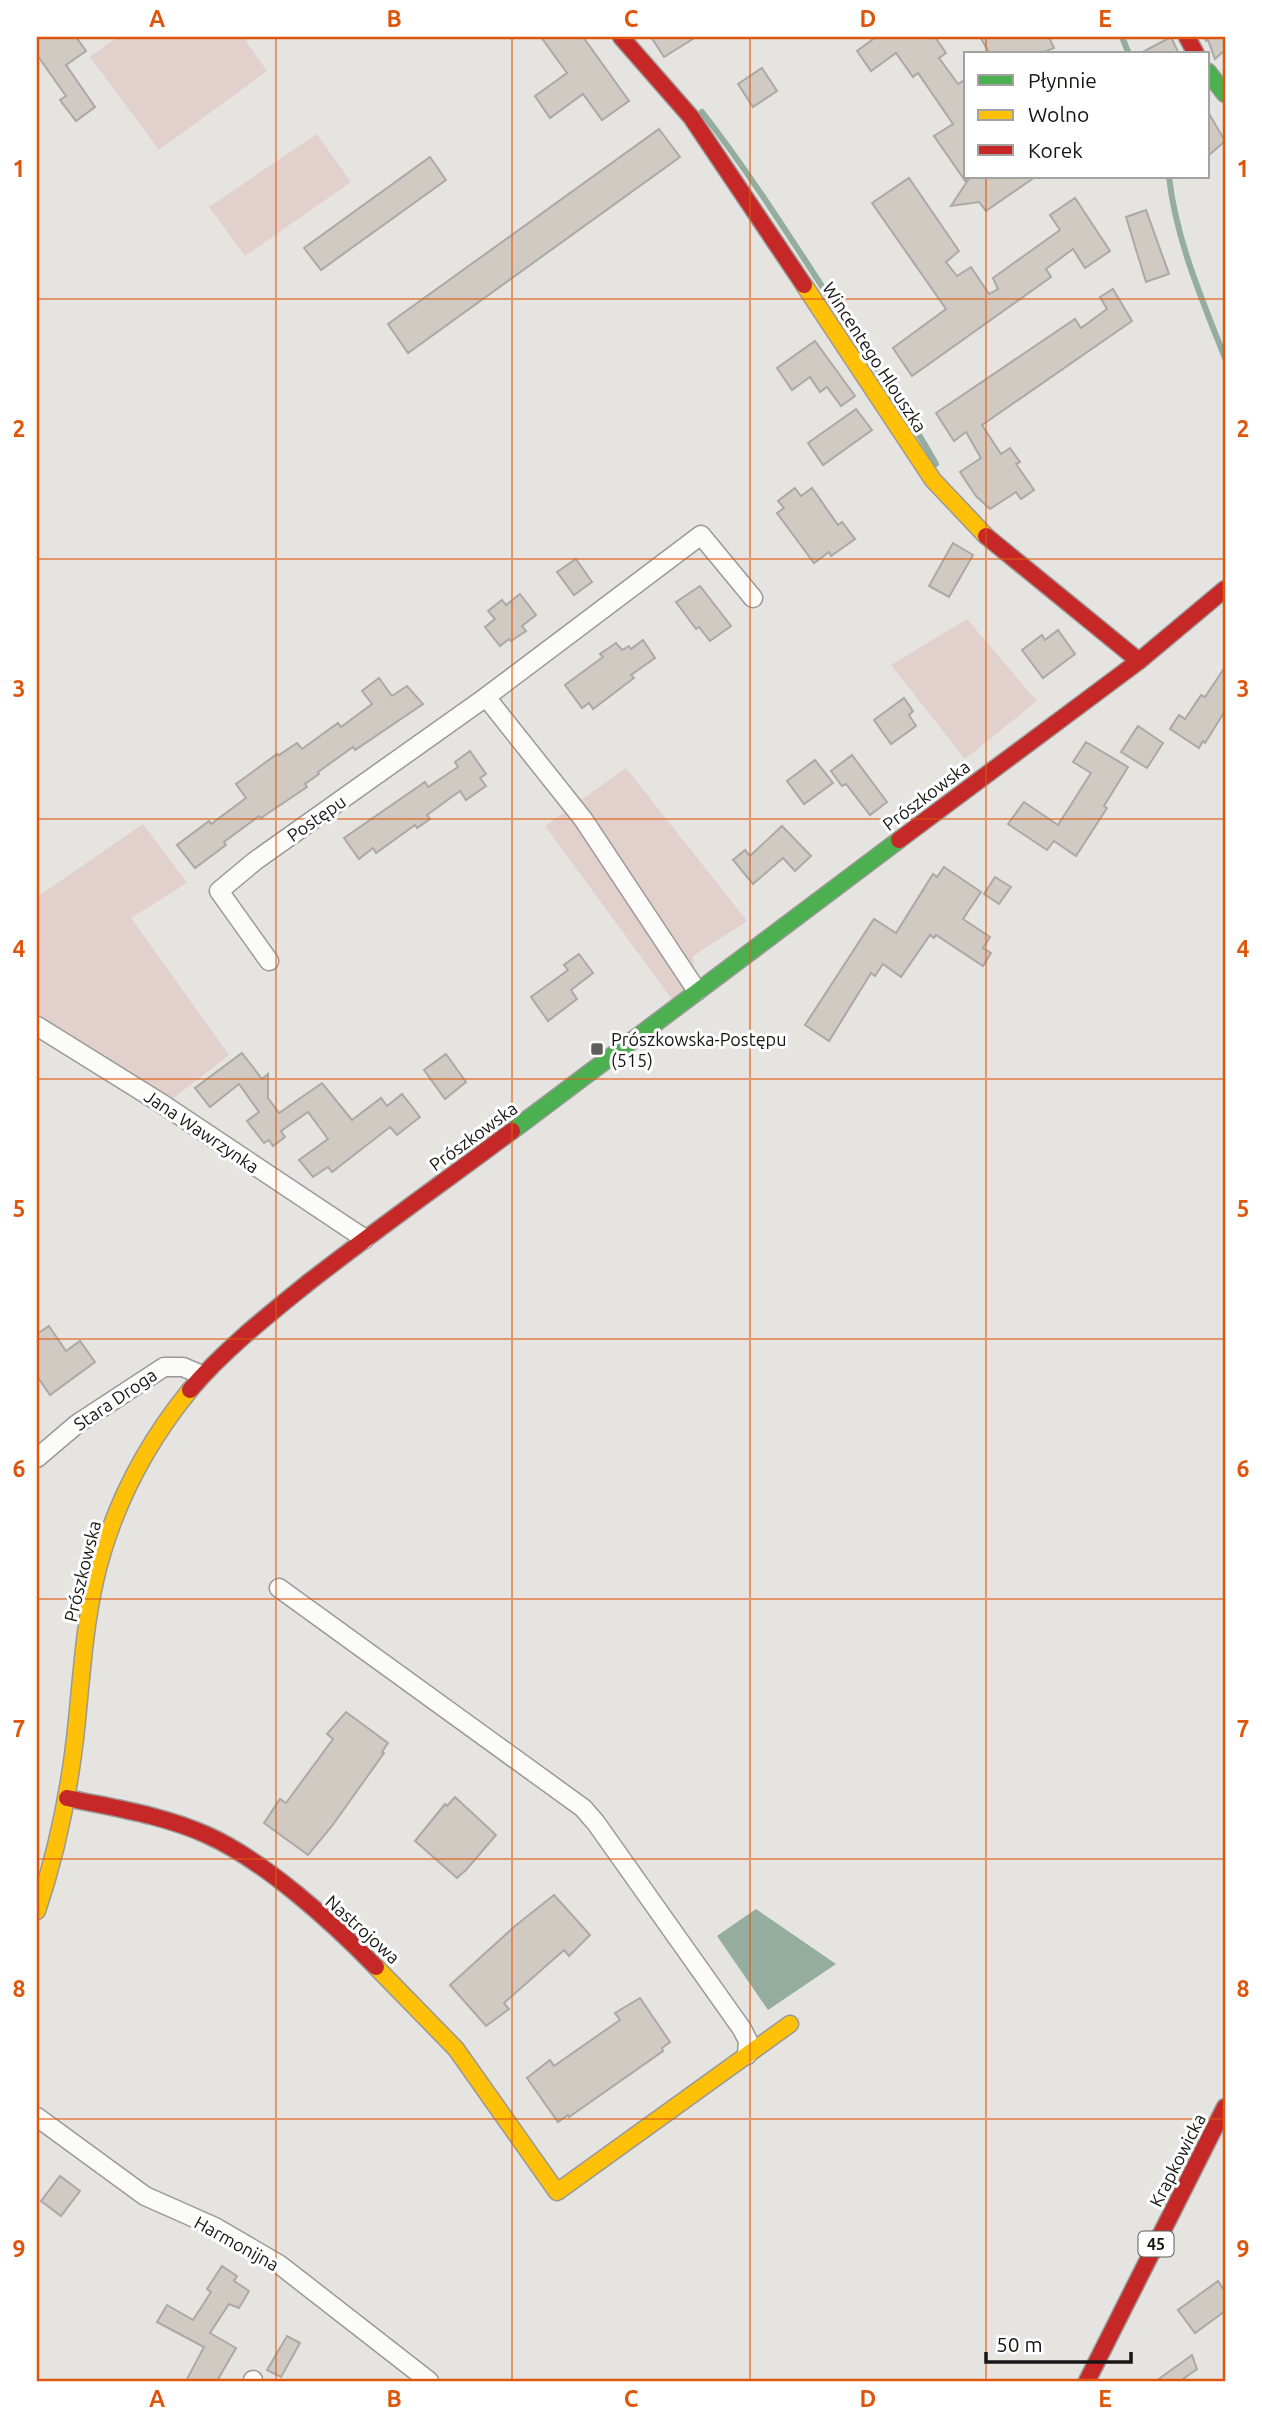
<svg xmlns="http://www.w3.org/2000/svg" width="1262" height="2418" font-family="Ubuntu,sans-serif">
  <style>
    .green { fill: #e2d0cc }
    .water { fill: #94ad9e }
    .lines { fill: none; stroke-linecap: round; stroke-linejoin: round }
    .stream { stroke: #94ad9e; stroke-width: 6 }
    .building { fill: #d0cac3; stroke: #aaa9a7; stroke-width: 2 }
    .street-casing { stroke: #9a9997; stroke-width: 21 }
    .fast-casing { stroke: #9a9997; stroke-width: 19 }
    .slow-casing { stroke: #9a9997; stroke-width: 19 }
    .jam-casing { stroke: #9a9997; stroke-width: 19 }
    .street { stroke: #fbfbfa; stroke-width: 18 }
    .fast { stroke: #4caf50; stroke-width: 16 }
    .slow { stroke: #ffc107; stroke-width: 16 }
    .jam { stroke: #c62828; stroke-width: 16 }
    .grid { fill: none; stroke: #de560c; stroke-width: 2; stroke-opacity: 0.55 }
    .poi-dot { fill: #5f5e5c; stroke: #fff; stroke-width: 2.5 }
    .labels { text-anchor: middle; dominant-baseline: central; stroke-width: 6; stroke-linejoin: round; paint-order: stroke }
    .shield { fill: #fff; stroke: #5d5c5b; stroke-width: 2 }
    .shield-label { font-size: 16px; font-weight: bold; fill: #171615 }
    .street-label { font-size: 18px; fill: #171615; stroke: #fff }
    .poi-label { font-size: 18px; fill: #171615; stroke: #fff; text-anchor: start }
    .neatline { fill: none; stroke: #de560c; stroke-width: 2.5 }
    .grid-label { font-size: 23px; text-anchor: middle; font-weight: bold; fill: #de560c }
  </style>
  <rect width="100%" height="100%" fill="#e5e4e0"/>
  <g class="green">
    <polygon points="117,37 243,37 267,71 159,150 90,57"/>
    <polygon points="317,134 351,182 245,256 209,207"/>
    <polygon points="967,619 1037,701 965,759 891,665"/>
    <polygon points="626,768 747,921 693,956 697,991 677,1006 545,826"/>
    <polygon points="143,824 187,883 131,918 229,1055 171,1100 37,1026 37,897"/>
  </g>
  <polygon class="water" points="756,1909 836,1964 768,2010 717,1936"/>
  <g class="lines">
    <g class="stream">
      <polyline points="1122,37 1129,54"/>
      <path d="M702 112C748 171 788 234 829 297 866 352 903 406 936 464"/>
      <path d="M1169 177C1176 239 1202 300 1225 358"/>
    </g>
  </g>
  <g class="building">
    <polygon points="37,37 76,37 86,51 66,65 95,107 76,121 60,100 66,96 37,55"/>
    <polygon points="541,37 583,37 629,101 602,120 583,94 550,118 535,96 567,73"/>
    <polygon points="651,37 696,37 664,57"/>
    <polygon points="876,37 935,37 946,53 939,58 958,84 966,79 966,182 934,136 953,124 918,73 913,77 896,53 871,71 857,51"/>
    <polygon points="980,37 1049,37 1054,48 1039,54 990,54"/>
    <polygon points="1171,37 1179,54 1139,54"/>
    <polygon points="1204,37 1225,37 1225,50 1215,59 1208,40 1206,41"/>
    <polygon points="762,68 777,91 753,107 738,84"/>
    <polygon points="1208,112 1225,141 1208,156"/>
    <polygon points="659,129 680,157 408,353 388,324"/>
    <polygon points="430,157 446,180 321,270 304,248"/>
    <polygon points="970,177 1035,177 986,211 979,202 951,206"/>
    <polygon points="909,178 959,251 946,262 957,276 971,267 989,294 998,289 993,278 1060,230 1050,215 1075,198 1110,251 1085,268 1073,249 1046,269 1051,277 912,376 893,348 946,309 872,203"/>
    <polygon points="1146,210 1169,274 1146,282 1126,217"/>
    <polygon points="1113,289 1132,321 982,425 1001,454 1010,448 1020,462 1016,464 1034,490 1021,499 1016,492 990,509 976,496 960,472 981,458 966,432 954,441 936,413 1075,319 1081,328 1107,309 1100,297"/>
    <polygon points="815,341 855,396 841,406 827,387 820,392 810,377 792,390 777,368"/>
    <polygon points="856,409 872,430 823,465 808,443"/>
    <polygon points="795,488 801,496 812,488 838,525 842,522 855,539 831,556 829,552 814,563 777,513 784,508 778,501"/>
    <polygon points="953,543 973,555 949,597 929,586"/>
    <polygon points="576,559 592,582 574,595 557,572"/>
    <polygon points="700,586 731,626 710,641 699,627 696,629 676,602"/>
    <polygon points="520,594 536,615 522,626 526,631 511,641 509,639 500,646 485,627 495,619 488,611 502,600 506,605"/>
    <polygon points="1058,630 1075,654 1043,678 1022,650 1042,635 1045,640"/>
    <polygon points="643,640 655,658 631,675 634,678 593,709 589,703 582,708 565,685 603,657 600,654 616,643 622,650 629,646 631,649"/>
    <polygon points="1225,667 1225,711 1205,743 1203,741 1199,748 1170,729 1179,715 1185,719 1201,695 1205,697"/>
    <polygon points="379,678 392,696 407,686 423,704 355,750 353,747 318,772 319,774 305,784 307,787 261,818 259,816 224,842 226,845 195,868 177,845 209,821 211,824 246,798 236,784 277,754 279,755 297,743 302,749 338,723 341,727 372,704 362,691"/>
    <polygon points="904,698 913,711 909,715 916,726 891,744 874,720"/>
    <polygon points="1138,726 1163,743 1147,768 1121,752"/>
    <polygon points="1086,742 1128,767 1104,806 1107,808 1076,856 1054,841 1047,850 1008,824 1024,802 1058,825 1091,773 1073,762"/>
    <polygon points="470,751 486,774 480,778 486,786 466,800 460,791 427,815 430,819 417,828 415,825 376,853 373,848 359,859 344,838 425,782 428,787 458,767 455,762"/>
    <polygon points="852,755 887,802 870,815 846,784 842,786 831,771"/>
    <polygon points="815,760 833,783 804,804 787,781"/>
    <polygon points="782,826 811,856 795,871 783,858 753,884 733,860 745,850 750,856"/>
    <polygon points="944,867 981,892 963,919 990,937 983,948 991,953 983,966 936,935 934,938 930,935 901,977 883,964 875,976 871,973 829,1041 805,1025 874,919 896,933 933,874 937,877"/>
    <polygon points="995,877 1011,887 999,904 984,894"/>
    <polygon points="579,954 593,973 571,990 577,999 548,1021 531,997 568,970 564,965"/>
    <polygon points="242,1053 262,1079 268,1074 268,1098 279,1113 322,1083 352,1120 381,1098 387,1106 402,1094 420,1117 397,1135 390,1127 332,1172 328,1167 313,1177 299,1160 328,1139 308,1112 281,1131 285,1137 273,1146 269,1140 264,1143 247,1121 259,1112 239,1084 210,1107 195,1088"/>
    <polygon points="446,1054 466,1082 445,1099 424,1070"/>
    <polygon points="49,1326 66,1351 80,1341 95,1362 50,1395 37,1376 37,1334"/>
    <polygon points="346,1712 388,1743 382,1752 384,1753 332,1826 308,1855 264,1823 280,1799 286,1803 333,1739 327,1734"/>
    <polygon points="455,1797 496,1835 466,1870 457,1878 415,1841 445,1804 447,1806"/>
    <polygon points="554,1895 590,1935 569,1956 564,1950 504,2003 509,2009 486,2026 450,1985 515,1926"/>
    <polygon points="640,1998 670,2042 662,2048 663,2051 569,2117 568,2115 558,2122 527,2078 550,2060 554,2066 620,2020 615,2013"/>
    <polygon points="60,2176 80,2191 61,2216 41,2201"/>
    <polygon points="222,2266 237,2276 234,2281 249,2291 239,2308 229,2304 210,2333 236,2348 217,2381 186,2381 204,2347 157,2322 167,2305 193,2320 211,2292 207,2289"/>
    <polygon points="1218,2281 1225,2292 1225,2311 1195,2333 1178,2310"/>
    <polygon points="287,2336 300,2343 281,2377 267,2370"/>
    <polygon points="1192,2355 1197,2369 1180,2381 1156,2381"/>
  </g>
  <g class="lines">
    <g class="street-casing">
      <g id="street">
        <polyline points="486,697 583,819 697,991"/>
        <polyline points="269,961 219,891 255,861 486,697 701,535 753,598"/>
        <polyline points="37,1026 164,1105 365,1239"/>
        <polyline points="37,1458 77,1424 164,1367 183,1367 202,1375"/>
        <polyline points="279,1588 583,1808 596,1823 742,2029 748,2041 747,2055"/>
        <polyline points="37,2117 145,2196 215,2227 280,2265 429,2381"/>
        <polyline points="253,2381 253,2380"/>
      </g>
    </g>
    <g class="fast-casing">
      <g id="fast">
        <polyline points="1208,72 1225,94"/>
        <polyline points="512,1131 899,840"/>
      </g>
    </g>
    <g class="slow-casing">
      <g id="slow">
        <polyline points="804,285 933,480 986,536"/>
        <path d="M37 1911C56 1855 68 1798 75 1739 82 1677 84 1614 102 1554 120 1494 150 1439 190 1390"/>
        <polyline points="376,1967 456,2049 557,2192 790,2024"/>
      </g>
    </g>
    <g class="jam-casing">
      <g id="jam">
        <polyline points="621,37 691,117 804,285"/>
        <polyline points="1187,37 1196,54"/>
        <polyline points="986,536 1139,661"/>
        <polyline points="899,840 1139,661 1225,589"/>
        <path d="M190 1390C225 1349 267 1316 309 1282 376 1230 445 1181 512 1131"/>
        <path d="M67 1798C114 1808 163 1815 207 1835 265 1861 332 1922 376 1967"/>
        <polyline points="1087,2381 1225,2107"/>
      </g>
    </g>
    <use href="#street" class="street"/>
    <use href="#fast" class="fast"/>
    <use href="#slow" class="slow"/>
    <use href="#jam" class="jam"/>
  </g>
  <path class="grid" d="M276 37V2381M512 37V2381M750 37V2381M986 37V54M986 177V2381M37 299H1225M37 559H1225M37 819H1225M37 1079H1225M37 1339H1225M37 1599H1225M37 1859H1225M37 2119H1225"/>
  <rect class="poi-dot" x="590" y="1042" width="14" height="14" rx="3.5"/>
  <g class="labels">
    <rect class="shield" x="1138.5" y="2231.5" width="35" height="25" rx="5"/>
    <g class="shield-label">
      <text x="1156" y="2244">45</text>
    </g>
    <g class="street-label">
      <text transform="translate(875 357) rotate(57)">Wincentego Hlouszka</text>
      <text transform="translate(926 795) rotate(-37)">Prószkowska</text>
      <text transform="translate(316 818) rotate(-35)">Postępu</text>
      <text transform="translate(202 1131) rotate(34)">Jana Wawrzynka</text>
      <text transform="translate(473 1136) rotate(-36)">Prószkowska</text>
      <text transform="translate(115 1399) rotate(-34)">Stara Droga</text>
      <text transform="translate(82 1571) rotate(-76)">Prószkowska</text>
      <text transform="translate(363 1929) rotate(42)">Nastrojowa</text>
      <text transform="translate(1177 2160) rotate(-63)">Krapkowicka</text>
      <text transform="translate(237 2243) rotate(29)">Harmonijna</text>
    </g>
    <g class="poi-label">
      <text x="611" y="1039">Prószkowska-Postępu<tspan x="611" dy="21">(515)</tspan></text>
    </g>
  </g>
  <rect width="1262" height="2418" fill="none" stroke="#ffffff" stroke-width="77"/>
  <rect x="964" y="52" width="245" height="126" fill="#ffffff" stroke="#a2a2a1" stroke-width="2"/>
  <rect x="978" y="75" width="35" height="10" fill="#4caf50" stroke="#a2a2a1" stroke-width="2"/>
  <text x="1028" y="88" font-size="21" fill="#171615">Płynnie</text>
  <rect x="978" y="110" width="35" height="10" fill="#ffc107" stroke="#a2a2a1" stroke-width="2"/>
  <text x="1028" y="122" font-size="21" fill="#171615">Wolno</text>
  <rect x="978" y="145" width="35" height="10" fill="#c62828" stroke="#a2a2a1" stroke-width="2"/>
  <text x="1028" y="158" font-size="21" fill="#171615">Korek</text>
  <path d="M986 2352v10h145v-10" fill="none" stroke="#171615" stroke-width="3.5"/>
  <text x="996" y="2352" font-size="21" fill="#171615" stroke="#ffffff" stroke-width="5" paint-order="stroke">50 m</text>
  <rect x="38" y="38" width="1186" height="2342" class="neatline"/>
  <g class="grid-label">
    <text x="157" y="27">A</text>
    <text x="394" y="27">B</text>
    <text x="631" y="27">C</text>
    <text x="868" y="27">D</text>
    <text x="1105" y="27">E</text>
    <text x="19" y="177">1</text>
    <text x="1243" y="177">1</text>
    <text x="19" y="437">2</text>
    <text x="1243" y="437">2</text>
    <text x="19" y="697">3</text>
    <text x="1243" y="697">3</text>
    <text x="19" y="957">4</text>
    <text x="1243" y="957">4</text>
    <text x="19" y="1217">5</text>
    <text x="1243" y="1217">5</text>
    <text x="19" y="1477">6</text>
    <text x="1243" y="1477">6</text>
    <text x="19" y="1737">7</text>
    <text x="1243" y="1737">7</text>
    <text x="19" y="1997">8</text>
    <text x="1243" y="1997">8</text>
    <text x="19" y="2257">9</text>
    <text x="1243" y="2257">9</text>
    <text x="157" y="2407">A</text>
    <text x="394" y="2407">B</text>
    <text x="631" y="2407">C</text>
    <text x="868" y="2407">D</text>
    <text x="1105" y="2407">E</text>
  </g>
</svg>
